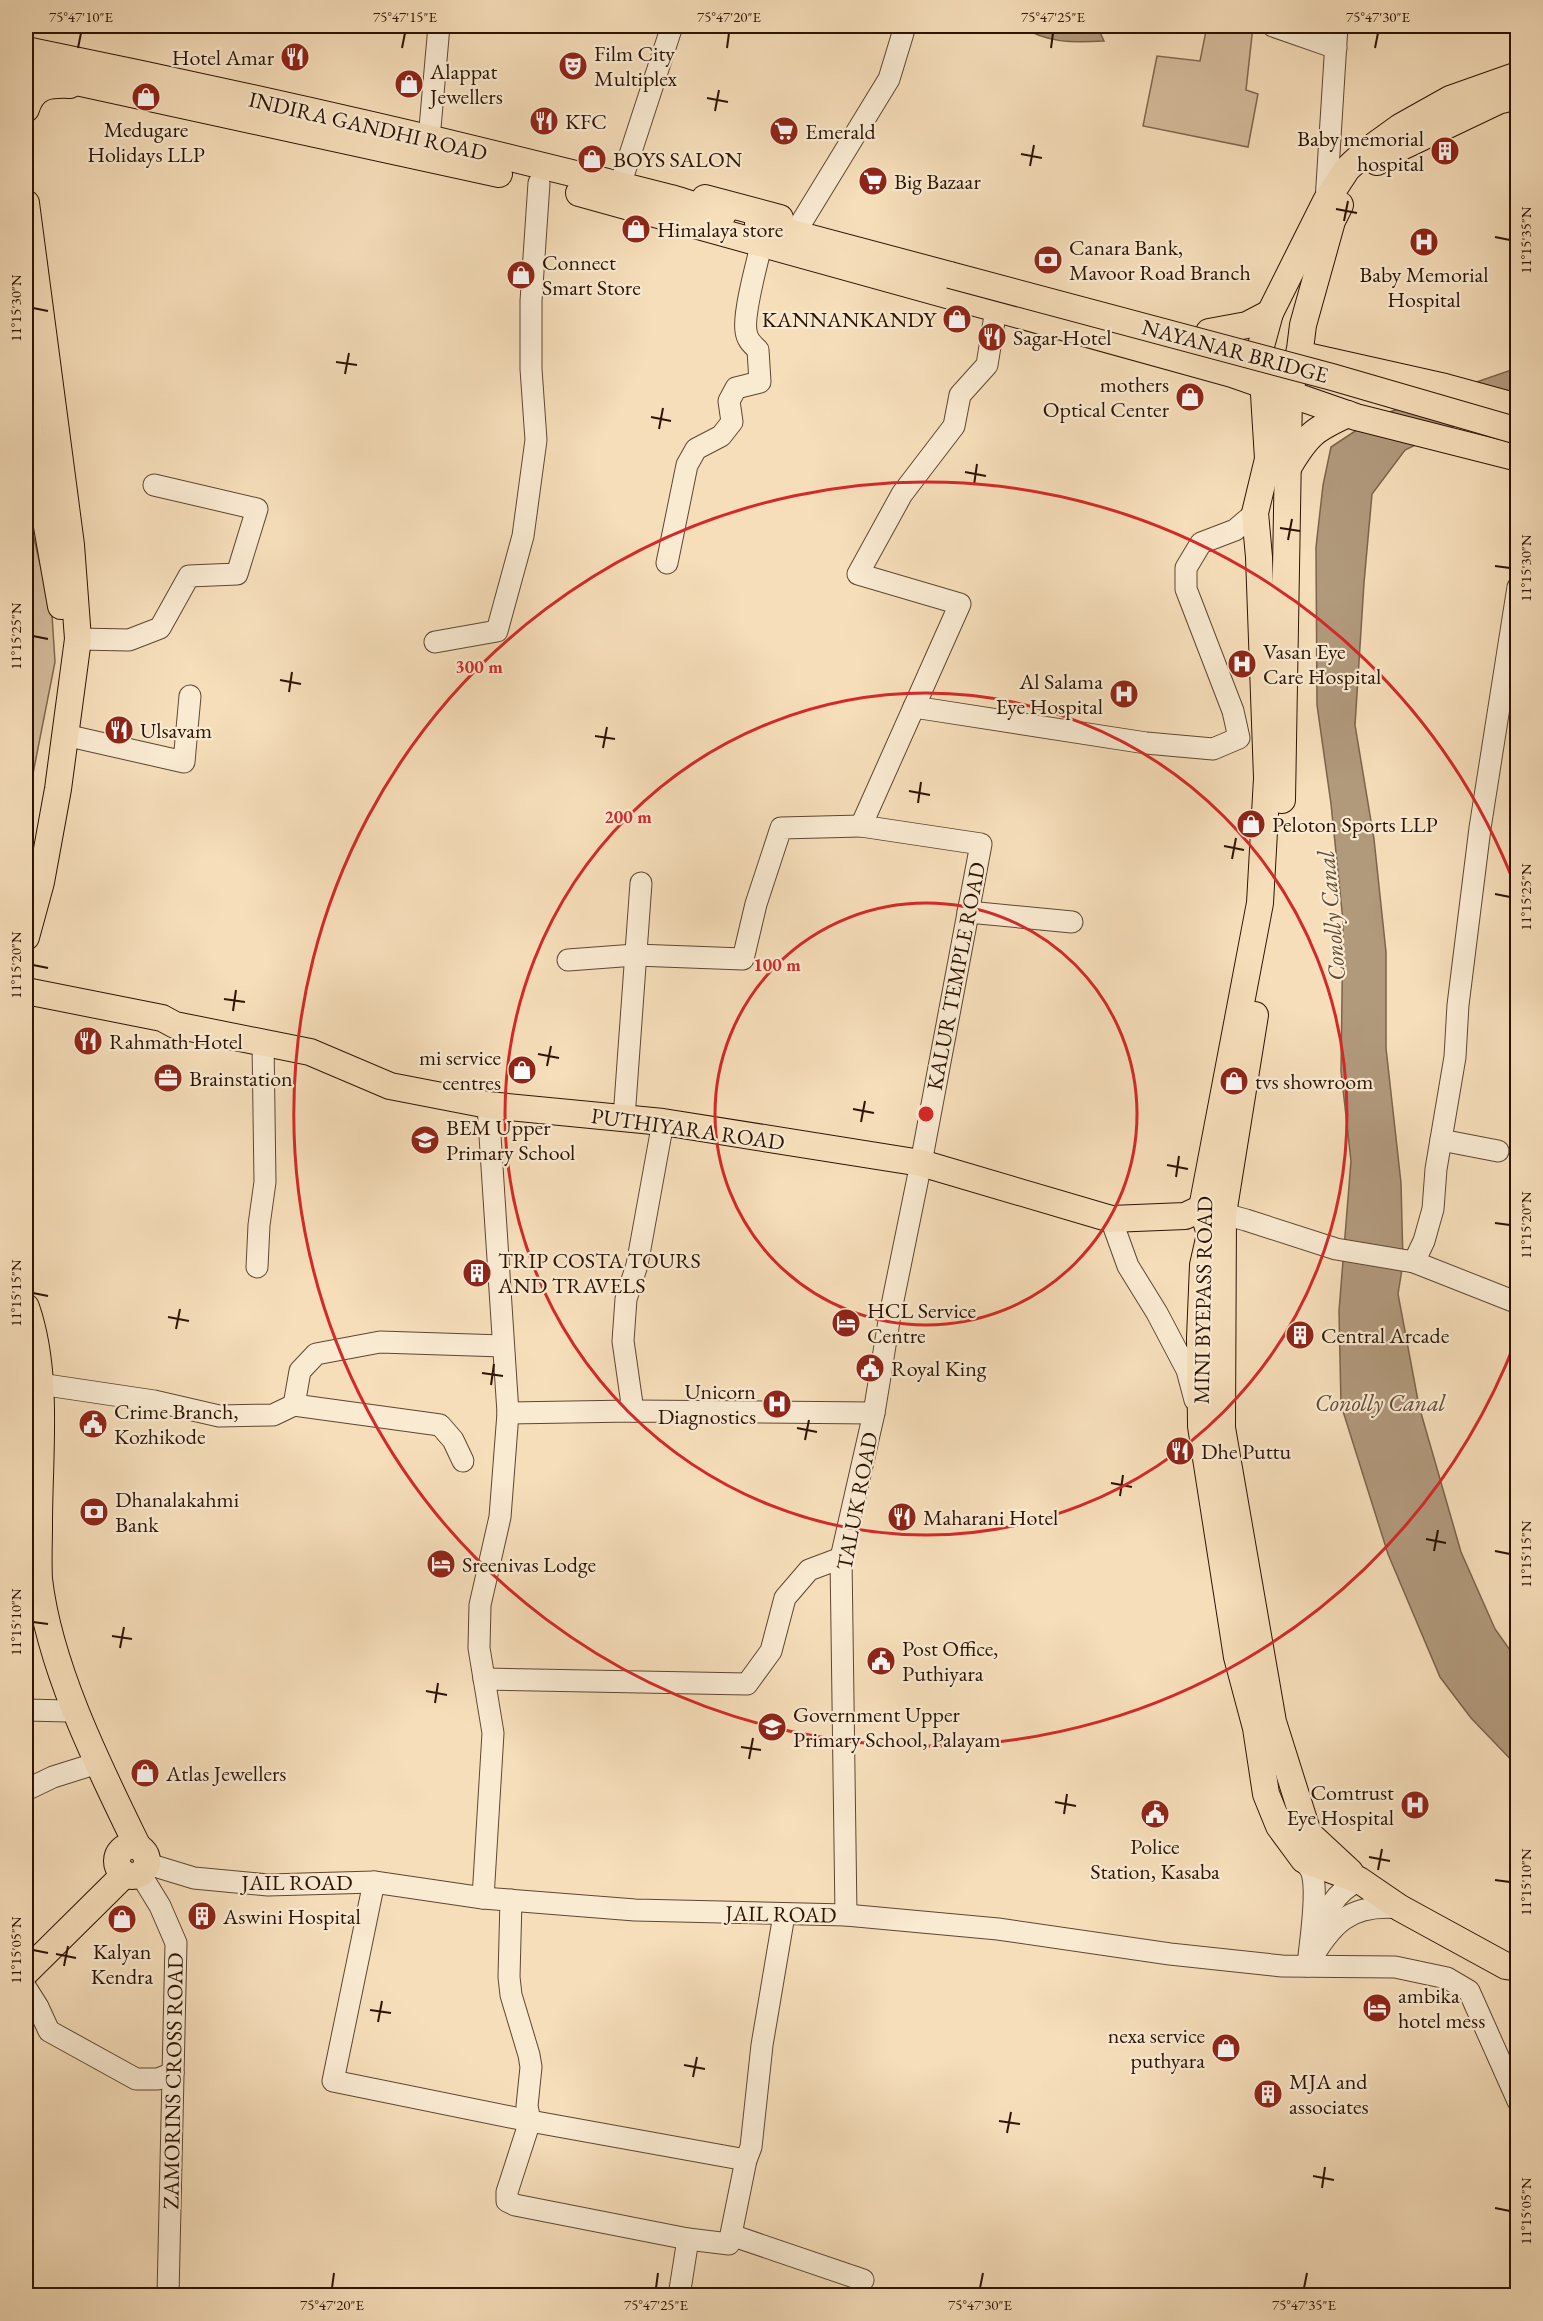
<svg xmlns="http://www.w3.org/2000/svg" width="1543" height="2321" font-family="'EB Garamond',serif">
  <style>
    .green { fill: #d4bb9b; stroke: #80674f; stroke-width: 1.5 }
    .water { fill: #b1997c; stroke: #7c634c; stroke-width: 1.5 }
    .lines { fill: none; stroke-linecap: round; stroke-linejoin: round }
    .minor-casing { stroke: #5e4631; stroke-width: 23 }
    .major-casing { stroke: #2c1303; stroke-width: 28 }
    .minor { stroke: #f9ead2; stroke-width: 21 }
    .major { stroke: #f6deba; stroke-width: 26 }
    .major-bridge-casing { stroke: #2c1303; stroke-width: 28; stroke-linecap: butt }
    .major-bridge { stroke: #f6deba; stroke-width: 26 }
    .ticks { fill: none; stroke: #2c1303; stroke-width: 2 }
    .ring { fill: none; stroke: #d62828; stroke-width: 3 }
    .labels { text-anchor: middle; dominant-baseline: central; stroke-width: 4.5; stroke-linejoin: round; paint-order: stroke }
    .poi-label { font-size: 22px; fill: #2c1303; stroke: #f9ead2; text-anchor: start }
    .street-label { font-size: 22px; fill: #2c1303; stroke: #f9ead2 }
    .water-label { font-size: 24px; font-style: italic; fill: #614933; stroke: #f9ead2 }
    .centre { fill: #d62828; stroke: #f9ead2; stroke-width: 3 }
    .ring-label { font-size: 18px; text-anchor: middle; font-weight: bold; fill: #d62828; stroke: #f9ead2; stroke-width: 4.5; stroke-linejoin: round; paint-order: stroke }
    .neatline { fill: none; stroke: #2c1303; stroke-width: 2 }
    .ticks-label { font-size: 15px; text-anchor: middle; fill: #2c1303 }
  </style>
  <rect width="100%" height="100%" fill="#f6deba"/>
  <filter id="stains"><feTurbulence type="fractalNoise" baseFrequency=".00333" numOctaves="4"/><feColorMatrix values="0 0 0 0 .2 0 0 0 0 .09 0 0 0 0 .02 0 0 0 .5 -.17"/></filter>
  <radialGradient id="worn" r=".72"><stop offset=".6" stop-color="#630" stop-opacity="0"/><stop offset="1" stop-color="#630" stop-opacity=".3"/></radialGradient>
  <g class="green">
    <polygon points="1207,26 1253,26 1246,90 1258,94 1248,147 1143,126 1157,56 1200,61"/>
    <polygon points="26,504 52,615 55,662 26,809"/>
  </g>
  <g class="water">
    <path d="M1020 26H1097L1104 41C1071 43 1048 43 1020 26Z"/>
    <polygon points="1517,368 1517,407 1452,427 1405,450 1372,494 1364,583 1355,725 1374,839 1386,952 1386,1048 1401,1183 1403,1263 1398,1294 1419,1406 1461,1552 1495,1629 1517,1660 1517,1766 1471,1718 1440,1677 1388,1554 1341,1405 1339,1311 1351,1161 1341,1071 1343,921 1331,804 1317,705 1316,547 1323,485 1331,447 1378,416"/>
  </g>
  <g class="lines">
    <g class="minor-casing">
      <g id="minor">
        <polyline points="1273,26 1336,48"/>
        <polyline points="429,139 439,26"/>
        <polyline points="623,176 672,26"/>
        <polyline points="1327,204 1326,201 1337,26"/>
        <polyline points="801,223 889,79 903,33"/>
        <path d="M667 563 687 465 696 449 721 436 732 422 729 401 736 388 760 382 758 350C752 344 747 340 746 331 743 313 757 263 762 242"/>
        <polyline points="78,639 129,640 160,628 189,576 237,574 257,509 154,485"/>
        <polyline points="435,642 497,631 523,536 536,440 531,369 531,301 539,183"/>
        <polyline points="914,707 1146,743 1213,749 1239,738 1233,711 1186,589 1186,568 1201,543 1235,530 1255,513"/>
        <polyline points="65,735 184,762 190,696"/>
        <polyline points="968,912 1072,922"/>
        <polyline points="568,960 635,955 743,959 756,904 781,828 861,826"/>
        <polyline points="624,1118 641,883"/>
        <polyline points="1441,1140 1498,1151"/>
        <polyline points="1209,1210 1246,1220 1336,1249 1414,1262 1518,1303"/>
        <polyline points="1111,1219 1128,1266 1157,1313 1187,1370 1195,1400"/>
        <polyline points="1414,1262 1424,1241 1433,1209 1436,1169 1455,1057 1458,1005 1480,828 1518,587"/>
        <polyline points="257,1267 259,1225 265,1182 263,1043"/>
        <polyline points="40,1384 154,1401 219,1416 273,1415 294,1405 300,1371 316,1354 380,1342 503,1346"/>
        <polyline points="294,1405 440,1425 453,1440 463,1461"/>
        <polyline points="633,1411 623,1341 626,1299 637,1265 663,1122"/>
        <polyline points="508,1413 633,1411 874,1413"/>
        <polyline points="484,1679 747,1684 771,1651 785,1598 809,1570 841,1558"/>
        <polyline points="26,1710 67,1711"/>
        <polyline points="26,1790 53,1777 88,1766"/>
        <path d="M1304 1860C1306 1864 1311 1869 1312 1873 1318 1892 1311 1936 1309 1956"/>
        <polyline points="148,1864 194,1878 268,1885 374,1882 483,1898 635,1910 846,1915 998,1929 1170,1954 1282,1966 1395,1967 1447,1978 1469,1991 1518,2101"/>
        <polyline points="141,1875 160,1906 176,1943 168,2296"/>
        <polyline points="374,1882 333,2081 530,2121 746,2160"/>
        <polyline points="483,1898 493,1733 479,1648 480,1605 500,1517 508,1413 488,1105"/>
        <polyline points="511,1900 509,1977 511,1995 529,2055 531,2067 527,2106 530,2121 507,2192 507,2201 515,2205 688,2239 729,2244 746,2160 751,2147 762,2045 784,1915"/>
        <polyline points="846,1915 841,1558 874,1413 890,1315 921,1163 981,844 861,826 960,604 858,574 902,494 954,426 960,395 987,365 996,309"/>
        <path d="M1317 1937C1326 1911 1334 1893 1359 1880"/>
        <path d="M1307 1966C1331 1924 1349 1903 1400 1908"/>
        <polyline points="26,1988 38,2007 49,2031 136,2079 158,2079 173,2073"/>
        <polyline points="731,2235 863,2280"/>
        <polyline points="679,2296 688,2239"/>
      </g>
    </g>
    <g class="major-casing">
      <g id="major">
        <path d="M26 50C242 94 457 143 671 198 688 203 705 209 723 214"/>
        <polyline points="26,71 499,174"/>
        <polyline points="1518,75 1450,99 1400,127 1364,153 1347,169 1326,201 1270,313 1261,346 1268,459 1255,513 1259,557 1267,778 1260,903 1202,1208 1210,1234 1203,1265 1200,1338 1201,1426 1237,1657 1256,1728 1266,1794 1279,1826 1304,1860 1359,1880 1400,1908 1506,1966 1518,1968"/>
        <path d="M26 109C33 86 48 84 70 85"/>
        <polyline points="1377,162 1395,150 1498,101 1518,96"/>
        <polyline points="579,193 1232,374 1356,417 1518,458"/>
        <polyline points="705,198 780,218"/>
        <polyline points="26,203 71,545 78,639 58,789 41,882 26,937"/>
        <polyline points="758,224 950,275"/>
        <polyline points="1209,332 1247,325 1270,313"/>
        <polyline points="26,355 30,430 61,606"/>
        <polyline points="1311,357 1445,387 1518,407"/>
        <path d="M1289 466C1308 434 1315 429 1348 414"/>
        <polyline points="1282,800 1289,395 1300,349 1303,325 1332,221 1340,205"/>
        <polyline points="26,991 162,1018 175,1025 310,1052 390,1086 488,1105 663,1122 921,1163 1111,1219 1185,1216 1202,1208"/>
        <polyline points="1255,1015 1223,1214 1222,1428 1273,1722 1308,1833 1350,1872"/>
        <path d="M26 1307C49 1373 39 1454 39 1524 39 1542 38 1561 39 1579 49 1667 99 1767 138 1847"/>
        <circle cx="132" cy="1861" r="15"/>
        <polyline points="26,1972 125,1874"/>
      </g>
    </g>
    <use href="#minor" class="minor"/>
    <use href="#major" class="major"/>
    <g class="major-bridge-casing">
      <polyline id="major-bridge" points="950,275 1332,377 1518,431"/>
    </g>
    <use href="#major-bridge" class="major-bridge"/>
  </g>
  <path class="ticks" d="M78 48 81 33M402 48 405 33M727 48 729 33M1051 48 1053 33M1375 48 1378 33M707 98 728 102M715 111 719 90M1021 154 1042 158M1030 166 1034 145M1336 209 1357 213M1344 221 1348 201M1495 237 1510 240M33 308 48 311M336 362 357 365M345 374 349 353M651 417 671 421M659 429 663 408M965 472 986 476M974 485 977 464M1280 528 1300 531M1288 540 1292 519M1495 566 1510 568M33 636 48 639M280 680 301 684M289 692 292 672M595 736 615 739M603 748 607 727M909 791 930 795M918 803 921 782M1224 846 1244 850M1232 859 1236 838M1495 894 1510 897M33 965 48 968M224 999 245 1002M233 1011 236 990M538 1054 559 1058M547 1066 551 1046M853 1109 874 1113M861 1122 865 1101M1167 1165 1188 1169M1176 1177 1179 1156M1495 1223 1510 1225M33 1293 48 1296M168 1317 189 1321M176 1329 180 1309M482 1373 503 1376M491 1385 494 1364M797 1428 817 1432M805 1440 809 1420M1111 1483 1132 1487M1120 1496 1123 1475M1426 1539 1446 1543M1434 1551 1438 1530M1495 1551 1510 1554M33 1622 48 1624M112 1636 132 1639M120 1648 124 1627M426 1691 447 1695M435 1703 438 1683M741 1747 761 1750M749 1759 753 1738M1055 1802 1076 1806M1064 1814 1067 1794M1369 1857 1390 1861M1378 1870 1382 1849M1495 1880 1510 1882M33 1950 48 1953M56 1954 76 1958M64 1966 68 1946M370 2010 391 2013M378 2022 382 2001M684 2065 705 2069M693 2077 697 2057M999 2121 1020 2124M1007 2133 1011 2112M1313 2176 1334 2180M1322 2188 1325 2167M1495 2208 1510 2211M332 2288 334 2273M656 2288 658 2273M980 2288 983 2273M1304 2288 1307 2273"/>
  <g class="ring">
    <circle cx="926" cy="1114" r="211"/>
    <circle cx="926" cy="1114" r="421"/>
    <path d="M1516 1340A632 632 0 1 1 1516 888"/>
  </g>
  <defs>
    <g id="restaurant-disc" transform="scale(1.5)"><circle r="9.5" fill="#8f2418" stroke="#f9ead2"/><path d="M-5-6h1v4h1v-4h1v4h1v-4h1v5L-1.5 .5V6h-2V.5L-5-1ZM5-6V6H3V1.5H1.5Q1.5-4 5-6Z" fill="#fff"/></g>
    <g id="theatre-disc" transform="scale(1.5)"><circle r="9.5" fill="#8f2418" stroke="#f9ead2"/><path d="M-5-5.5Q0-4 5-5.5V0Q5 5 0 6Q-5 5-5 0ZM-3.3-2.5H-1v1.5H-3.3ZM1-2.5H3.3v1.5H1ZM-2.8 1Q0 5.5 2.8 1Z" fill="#fff"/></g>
    <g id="shop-disc" transform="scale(1.5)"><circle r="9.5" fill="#8f2418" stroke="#f9ead2"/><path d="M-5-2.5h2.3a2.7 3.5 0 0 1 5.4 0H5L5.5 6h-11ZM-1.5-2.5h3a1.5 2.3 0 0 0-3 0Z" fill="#fff"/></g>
    <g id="supermarket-disc" transform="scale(1.5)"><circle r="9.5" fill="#8f2418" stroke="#f9ead2"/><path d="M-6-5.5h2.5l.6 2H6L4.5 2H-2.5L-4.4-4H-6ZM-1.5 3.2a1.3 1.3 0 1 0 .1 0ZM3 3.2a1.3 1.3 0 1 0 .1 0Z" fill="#fff"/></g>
    <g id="building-disc" transform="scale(1.5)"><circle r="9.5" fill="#8f2418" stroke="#f9ead2"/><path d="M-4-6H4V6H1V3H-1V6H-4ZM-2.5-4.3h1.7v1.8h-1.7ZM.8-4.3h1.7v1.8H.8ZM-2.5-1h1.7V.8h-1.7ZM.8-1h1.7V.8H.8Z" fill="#fff"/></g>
    <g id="hospital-disc" transform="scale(1.5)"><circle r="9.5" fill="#8f2418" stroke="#f9ead2"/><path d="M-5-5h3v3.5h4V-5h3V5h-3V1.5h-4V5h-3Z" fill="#fff"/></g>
    <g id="bank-disc" transform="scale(1.5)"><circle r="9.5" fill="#8f2418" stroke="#f9ead2"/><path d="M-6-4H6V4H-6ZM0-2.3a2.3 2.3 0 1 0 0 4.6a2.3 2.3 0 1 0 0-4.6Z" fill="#fff"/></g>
    <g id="office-disc" transform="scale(1.5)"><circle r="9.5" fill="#8f2418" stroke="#f9ead2"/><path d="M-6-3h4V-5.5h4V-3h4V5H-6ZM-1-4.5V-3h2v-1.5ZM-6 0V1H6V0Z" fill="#fff"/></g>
    <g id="school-disc" transform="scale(1.5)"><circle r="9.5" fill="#8f2418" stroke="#f9ead2"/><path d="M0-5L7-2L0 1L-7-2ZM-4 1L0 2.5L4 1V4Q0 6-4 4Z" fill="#fff"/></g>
    <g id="hotel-disc" transform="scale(1.5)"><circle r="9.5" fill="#8f2418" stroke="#f9ead2"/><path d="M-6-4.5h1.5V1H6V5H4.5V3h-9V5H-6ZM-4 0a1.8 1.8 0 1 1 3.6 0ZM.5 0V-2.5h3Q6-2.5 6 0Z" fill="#fff"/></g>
    <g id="civic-disc" transform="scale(1.5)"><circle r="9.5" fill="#8f2418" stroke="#f9ead2"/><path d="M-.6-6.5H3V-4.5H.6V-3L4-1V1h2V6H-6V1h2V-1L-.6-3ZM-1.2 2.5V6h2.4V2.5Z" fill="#fff"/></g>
  </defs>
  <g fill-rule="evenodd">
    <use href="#restaurant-disc" x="295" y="57"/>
    <use href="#theatre-disc" x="573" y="66"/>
    <use href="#shop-disc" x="409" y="84"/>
    <use href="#shop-disc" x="146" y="97"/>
    <use href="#restaurant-disc" x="544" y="121"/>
    <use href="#supermarket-disc" x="784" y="131"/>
    <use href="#building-disc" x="1445" y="151"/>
    <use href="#shop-disc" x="592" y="159"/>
    <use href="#supermarket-disc" x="873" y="181"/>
    <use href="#shop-disc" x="636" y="229"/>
    <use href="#hospital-disc" x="1424" y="242"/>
    <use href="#bank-disc" x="1048" y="260"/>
    <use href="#shop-disc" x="521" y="275"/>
    <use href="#shop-disc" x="957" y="319"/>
    <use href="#restaurant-disc" x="992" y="337"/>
    <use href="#shop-disc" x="1190" y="397"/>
    <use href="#hospital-disc" x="1242" y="664"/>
    <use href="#hospital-disc" x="1124" y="694"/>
    <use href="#restaurant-disc" x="119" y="730"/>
    <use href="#shop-disc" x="1251" y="824"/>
    <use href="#restaurant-disc" x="88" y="1041"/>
    <use href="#shop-disc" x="522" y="1070"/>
    <use href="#office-disc" x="168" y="1078"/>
    <use href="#shop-disc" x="1234" y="1081"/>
    <use href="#school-disc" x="425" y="1140"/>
    <use href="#building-disc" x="477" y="1273"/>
    <use href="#hotel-disc" x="846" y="1323"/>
    <use href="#building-disc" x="1300" y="1335"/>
    <use href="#civic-disc" x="870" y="1368"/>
    <use href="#hospital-disc" x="777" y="1404"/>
    <use href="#civic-disc" x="93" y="1424"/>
    <use href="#restaurant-disc" x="1180" y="1451"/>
    <use href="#bank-disc" x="94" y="1512"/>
    <use href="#restaurant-disc" x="902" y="1517"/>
    <use href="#hotel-disc" x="441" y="1564"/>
    <use href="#civic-disc" x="881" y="1661"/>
    <use href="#school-disc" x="772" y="1727"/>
    <use href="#shop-disc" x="145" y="1773"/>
    <use href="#hospital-disc" x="1415" y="1805"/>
    <use href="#civic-disc" x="1155" y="1814"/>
    <use href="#building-disc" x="202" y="1916"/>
    <use href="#shop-disc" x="122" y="1919"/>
    <use href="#hotel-disc" x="1377" y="2008"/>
    <use href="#shop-disc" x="1226" y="2048"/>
    <use href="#building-disc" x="1268" y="2094"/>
  </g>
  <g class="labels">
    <g class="poi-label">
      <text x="594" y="53">Film City<tspan x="594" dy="25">Multiplex</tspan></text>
      <text x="274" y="57" text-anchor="end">Hotel Amar</text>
      <text x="430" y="71">Alappat<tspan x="430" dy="25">Jewellers</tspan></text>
      <text x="565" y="121">KFC</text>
      <text x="146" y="129" text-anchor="middle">Medugare<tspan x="146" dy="25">Holidays LLP</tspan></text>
      <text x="805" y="131">Emerald</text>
      <text x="1424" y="138" text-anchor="end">Baby memorial<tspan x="1424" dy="25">hospital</tspan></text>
      <text x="613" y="159">BOYS SALON</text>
      <text x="894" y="181">Big Bazaar</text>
      <text x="657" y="229">Himalaya store</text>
      <text x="1069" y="247">Canara Bank,<tspan x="1069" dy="25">Mavoor Road Branch</tspan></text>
      <text x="542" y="262">Connect<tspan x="542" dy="25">Smart Store</tspan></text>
      <text x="1424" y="274" text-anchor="middle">Baby Memorial<tspan x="1424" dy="25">Hospital</tspan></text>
      <text x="936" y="319" text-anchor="end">KANNANKANDY</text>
      <text x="1013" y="337">Sagar Hotel</text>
      <text x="1169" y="384" text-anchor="end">mothers<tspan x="1169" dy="25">Optical Center</tspan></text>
      <text x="1263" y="651">Vasan Eye<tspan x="1263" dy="25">Care Hospital</tspan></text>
      <text x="1103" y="681" text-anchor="end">Al Salama<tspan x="1103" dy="25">Eye Hospital</tspan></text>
      <text x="140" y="730">Ulsavam</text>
      <text x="1272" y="824">Peloton Sports LLP</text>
      <text x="109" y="1041">Rahmath Hotel</text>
      <text x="501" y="1057" text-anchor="end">mi service<tspan x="501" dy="25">centres</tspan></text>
      <text x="189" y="1078">Brainstation</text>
      <text x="1255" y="1081">tvs showroom</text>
      <text x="446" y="1127">BEM Upper<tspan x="446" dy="25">Primary School</tspan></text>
      <text x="498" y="1260">TRIP COSTA TOURS<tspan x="498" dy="25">AND TRAVELS</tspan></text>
      <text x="867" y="1310">HCL Service<tspan x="867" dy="25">Centre</tspan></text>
      <text x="1321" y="1335">Central Arcade</text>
      <text x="891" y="1368">Royal King</text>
      <text x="756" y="1391" text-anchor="end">Unicorn<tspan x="756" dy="25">Diagnostics</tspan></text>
      <text x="114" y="1411">Crime Branch,<tspan x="114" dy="25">Kozhikode</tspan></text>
      <text x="1201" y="1451">Dhe Puttu</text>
      <text x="115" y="1499">Dhanalakahmi<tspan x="115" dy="25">Bank</tspan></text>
      <text x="923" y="1517">Maharani Hotel</text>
      <text x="462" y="1564">Sreenivas Lodge</text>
      <text x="902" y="1648">Post Office,<tspan x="902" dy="25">Puthiyara</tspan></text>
      <text x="793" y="1714">Government Upper<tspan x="793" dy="25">Primary School, Palayam</tspan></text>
      <text x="166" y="1773">Atlas Jewellers</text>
      <text x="1394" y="1792" text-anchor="end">Comtrust<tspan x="1394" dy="25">Eye Hospital</tspan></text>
      <text x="1155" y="1846" text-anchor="middle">Police<tspan x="1155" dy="25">Station, Kasaba</tspan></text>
      <text x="223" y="1916">Aswini Hospital</text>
      <text x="122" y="1951" text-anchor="middle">Kalyan<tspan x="122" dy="25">Kendra</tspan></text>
      <text x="1398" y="1995">ambika<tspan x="1398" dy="25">hotel mess</tspan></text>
      <text x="1205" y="2035" text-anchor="end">nexa service<tspan x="1205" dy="25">puthyara</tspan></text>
      <text x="1289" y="2081">MJA and<tspan x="1289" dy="25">associates</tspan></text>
    </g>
    <g class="street-label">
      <text transform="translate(368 126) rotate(13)">INDIRA GANDHI ROAD</text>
      <text transform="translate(1235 351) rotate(15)">NAYANAR BRIDGE</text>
      <text transform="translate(956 976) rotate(-79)">KALUR TEMPLE ROAD</text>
      <text transform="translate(688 1129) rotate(8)">PUTHIYARA ROAD</text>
      <text transform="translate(1203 1300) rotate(-89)">MINI BYEPASS ROAD</text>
      <text transform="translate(857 1501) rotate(-79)">TALUK ROAD</text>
      <text x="297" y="1882">JAIL ROAD</text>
      <text transform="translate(781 1914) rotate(1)">JAIL ROAD</text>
      <text transform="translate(173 2081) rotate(-89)">ZAMORINS CROSS ROAD</text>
    </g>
    <g class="water-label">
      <text transform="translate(1331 916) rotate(-95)">Conolly Canal</text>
      <text x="1380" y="1402">Conolly Canal</text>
    </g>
  </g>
  <circle cx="926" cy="1114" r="9" class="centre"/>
  <g class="ring-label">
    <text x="479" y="673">300 m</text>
    <text x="628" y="823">200 m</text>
    <text x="777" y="971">100 m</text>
  </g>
  <rect width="1543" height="2321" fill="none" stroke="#f6deba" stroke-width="66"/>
  <rect x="33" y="33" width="1477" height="2255" class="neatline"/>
  <g class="ticks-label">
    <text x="81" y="22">75°47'10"E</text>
    <text x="405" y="22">75°47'15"E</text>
    <text x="729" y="22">75°47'20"E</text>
    <text x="1053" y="22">75°47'25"E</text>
    <text x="1378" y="22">75°47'30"E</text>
    <text transform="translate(1526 240) rotate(-90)" y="5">11°15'35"N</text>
    <text transform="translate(16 308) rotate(-90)" y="5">11°15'30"N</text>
    <text transform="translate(1526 568) rotate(-90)" y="5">11°15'30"N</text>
    <text transform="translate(16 636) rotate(-90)" y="5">11°15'25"N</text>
    <text transform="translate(1526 897) rotate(-90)" y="5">11°15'25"N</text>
    <text transform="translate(16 965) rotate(-90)" y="5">11°15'20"N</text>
    <text transform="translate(1526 1225) rotate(-90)" y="5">11°15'20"N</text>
    <text transform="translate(16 1293) rotate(-90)" y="5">11°15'15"N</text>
    <text transform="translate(1526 1554) rotate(-90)" y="5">11°15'15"N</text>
    <text transform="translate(16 1622) rotate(-90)" y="5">11°15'10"N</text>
    <text transform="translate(1526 1882) rotate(-90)" y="5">11°15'10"N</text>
    <text transform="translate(16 1950) rotate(-90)" y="5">11°15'05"N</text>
    <text transform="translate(1526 2211) rotate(-90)" y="5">11°15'05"N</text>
    <text x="332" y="2310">75°47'20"E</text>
    <text x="656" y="2310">75°47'25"E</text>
    <text x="980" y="2310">75°47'30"E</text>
    <text x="1304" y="2310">75°47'35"E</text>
  </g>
  <rect width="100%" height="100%" filter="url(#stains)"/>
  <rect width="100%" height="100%" fill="url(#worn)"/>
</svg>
